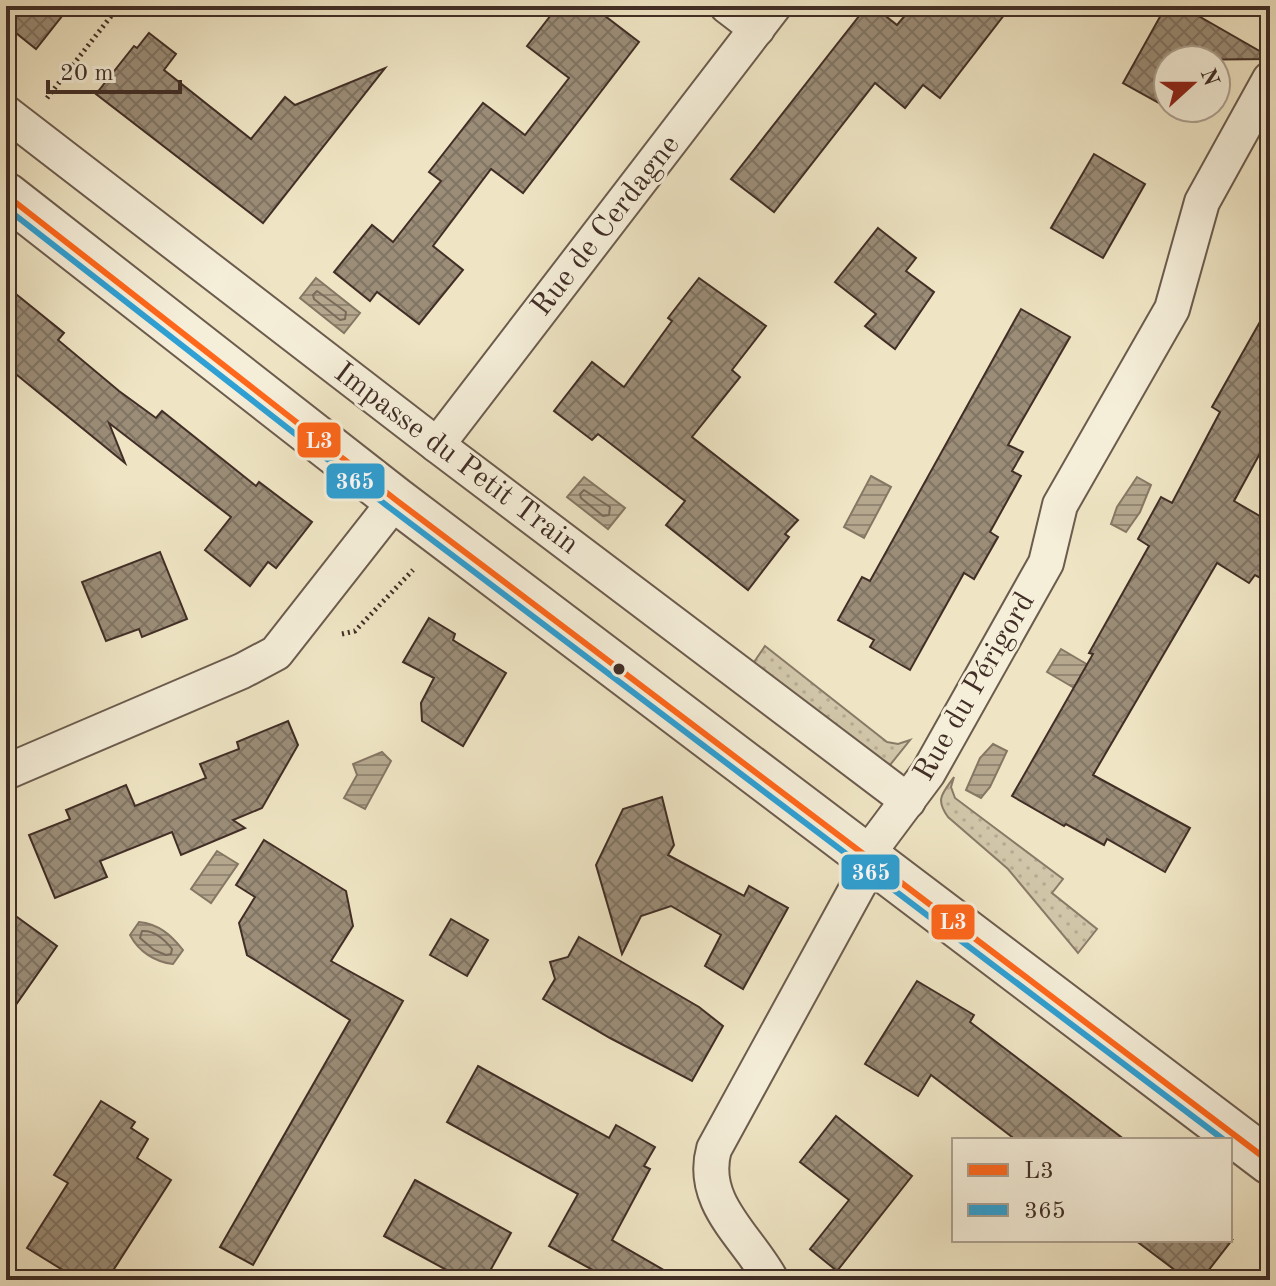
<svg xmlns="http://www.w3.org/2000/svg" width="1276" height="1286" font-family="'Old Standard TT',serif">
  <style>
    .grass { fill: url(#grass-dots); stroke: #897a68; stroke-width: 2 }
    .water { fill: url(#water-rules); stroke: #867764; stroke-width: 2 }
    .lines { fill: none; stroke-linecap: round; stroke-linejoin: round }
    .shore { stroke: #7a6a5a; stroke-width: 2 }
    .building { fill: url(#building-cross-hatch); stroke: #412e26; stroke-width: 2 }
    .minor-casing { stroke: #6c5c4e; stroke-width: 38 }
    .tertiary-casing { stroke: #6c5c4e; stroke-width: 48 }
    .path { stroke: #412e26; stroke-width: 5; stroke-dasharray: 2 4; stroke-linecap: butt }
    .minor { stroke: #f5eed9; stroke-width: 34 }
    .tertiary { stroke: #f5eed9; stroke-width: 44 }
    .bus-1-casing { stroke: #f5eed9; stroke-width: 12 }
    .bus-2-casing { stroke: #f5eed9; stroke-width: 12 }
    .bus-1 { stroke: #ff671b; stroke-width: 6 }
    .bus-2 { stroke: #2ea0d4; stroke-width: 6 }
    .bus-dot { fill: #412e26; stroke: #f5eed9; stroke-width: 3 }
    .labels { text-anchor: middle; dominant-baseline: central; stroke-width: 6; stroke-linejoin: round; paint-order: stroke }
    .street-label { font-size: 30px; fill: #412e26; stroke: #f5eed9 }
    .line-badge { stroke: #f5eed9; stroke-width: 3 }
    .badge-label { font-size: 22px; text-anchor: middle; font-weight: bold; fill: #fff }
  </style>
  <defs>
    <pattern id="grass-dots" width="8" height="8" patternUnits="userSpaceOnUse" patternTransform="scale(2)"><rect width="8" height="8" fill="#d1c6a9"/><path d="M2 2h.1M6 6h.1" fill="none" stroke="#b5aa91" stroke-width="1.8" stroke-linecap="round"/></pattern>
    <pattern id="water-rules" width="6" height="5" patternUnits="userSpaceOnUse" patternTransform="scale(2)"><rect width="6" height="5" fill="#b4a78e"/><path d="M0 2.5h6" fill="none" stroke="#948874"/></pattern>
    <pattern id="building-cross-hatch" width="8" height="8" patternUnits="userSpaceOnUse" patternTransform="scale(2)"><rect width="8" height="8" fill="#9b8d78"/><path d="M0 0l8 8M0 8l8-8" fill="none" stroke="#807462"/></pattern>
  </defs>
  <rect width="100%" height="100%" fill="#efe5c4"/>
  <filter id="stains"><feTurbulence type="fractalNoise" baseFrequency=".0025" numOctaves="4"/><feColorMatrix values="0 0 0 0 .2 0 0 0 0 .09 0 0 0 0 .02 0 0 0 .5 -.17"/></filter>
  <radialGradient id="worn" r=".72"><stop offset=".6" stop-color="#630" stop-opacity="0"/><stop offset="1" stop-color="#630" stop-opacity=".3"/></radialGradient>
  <g class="grass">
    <polygon points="765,646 887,742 898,744 910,740 890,765 868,753 752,665"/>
    <path d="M954 777 951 787 955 798 1063 879 1052 893 1097 929 1078 953 1008 869 948 817C935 799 942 794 954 777Z"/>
  </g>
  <g class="water">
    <polygon points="316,278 360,313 344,333 300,298"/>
    <polygon points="871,476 891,487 864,538 844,527"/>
    <polygon points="584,477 625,508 608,529 567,497"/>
    <polygon points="1137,477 1151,485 1140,512 1126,532 1111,524 1117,507"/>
    <polygon points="1061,649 1107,676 1093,699 1047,672"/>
    <polygon points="993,744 1007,751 990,787 981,798 966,790 980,758"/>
    <polygon points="382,752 391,761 365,809 344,798 357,775 353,764"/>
    <polygon points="217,851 238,864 211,903 191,889"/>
    <path d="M139 922C159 924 171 935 183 950L173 964C155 962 139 952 130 935Z"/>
  </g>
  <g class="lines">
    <g class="shore">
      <polygon points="317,291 346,312 345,319 340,320 314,299 313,295"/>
      <polygon points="584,490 610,507 609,515 603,516 581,498 580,494"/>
      <path d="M142 931C154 930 165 940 172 949L171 954 166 955 154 950 140 938Z"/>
    </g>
  </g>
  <g class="building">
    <polygon points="6,6 70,6 36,49 6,25"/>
    <polygon points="558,6 592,6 639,42 523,193 491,169 433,246 463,270 419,324 377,292 370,301 334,272 372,225 393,242 441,181 429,172 483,103 525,135 569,78 527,46"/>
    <polygon points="867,6 873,6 897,25 913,6 1011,6 940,98 923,85 905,108 875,83 774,212 731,179"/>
    <polygon points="1166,6 1181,6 1270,57 1270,59 1168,60 1168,108 1123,83"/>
    <polygon points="149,33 176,54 164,70 251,139 285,97 295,105 385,68 263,223 96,94 134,46 137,48"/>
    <polygon points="1094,154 1145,184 1103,258 1051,228"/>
    <polygon points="878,228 916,258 906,271 934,292 895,349 865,326 876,314 835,282"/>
    <polygon points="699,278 766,326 732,370 740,377 692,437 798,520 785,534 789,537 748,590 666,525 685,501 598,434 592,440 554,411 592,362 624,387 672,321 668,318"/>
    <polygon points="6,286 64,333 58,340 119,391 156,418 162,411 256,486 259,482 312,522 276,568 268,562 250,586 205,550 231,517 109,423 125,463 6,366"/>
    <polygon points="1270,304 1270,435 1234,501 1270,522 1270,583 1255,575 1249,583 1217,563 1093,775 1190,828 1165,872 1107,839 1104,845 1066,824 1064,826 1012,796 1093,654 1089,653 1149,546 1138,539 1161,497 1172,503 1220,412 1212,407"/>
    <polygon points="1021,309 1070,337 1008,445 1023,452 1012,471 1021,476 990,532 998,537 974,579 964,573 910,670 870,647 874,640 838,620 862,577 870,581"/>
    <polygon points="160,552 187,619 142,637 139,629 106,641 82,582"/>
    <polygon points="429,618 455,634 453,640 506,673 463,746 422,721 421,703 434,678 403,662"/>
    <polygon points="288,721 298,745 262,808 233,820 245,828 181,855 172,832 100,861 107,877 55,898 29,835 70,819 66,810 126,785 135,806 206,778 200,764 239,749 237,742"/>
    <polygon points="662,797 674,845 668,855 744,896 749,886 788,908 743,989 705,966 721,935 671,906 641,916 622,954 596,865 623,809"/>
    <polygon points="264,840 346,891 353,926 331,961 403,1001 253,1265 220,1247 350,1020 247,955 239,923 255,897 236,885"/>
    <polygon points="6,909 57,946 6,1019"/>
    <polygon points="451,919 488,940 467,976 430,955"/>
    <polygon points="579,937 699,1007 723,1026 692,1081 610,1038 543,999 555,979 550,962 568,957"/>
    <polygon points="917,981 974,1015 970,1022 1125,1140 1016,1140 931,1075 918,1096 865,1064"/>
    <polygon points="478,1066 609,1138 616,1125 655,1147 644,1166 650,1169 612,1240 681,1280 611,1280 549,1246 578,1194 447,1122"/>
    <polygon points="101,1101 135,1122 131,1128 148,1139 137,1158 171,1180 107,1280 79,1280 27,1248 68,1183 54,1175"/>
    <polygon points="836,1116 912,1176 837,1271 810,1249 849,1200 800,1162"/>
    <polygon points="415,1180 511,1233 485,1280 465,1280 384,1236"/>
    <polygon points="1135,1240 1232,1240 1201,1280 1188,1280"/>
  </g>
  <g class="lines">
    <g class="minor-casing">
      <g id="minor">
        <polyline points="727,6 757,29"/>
        <polyline points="6,113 437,445 908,801"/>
        <polyline points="437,445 774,6"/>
        <polyline points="6,772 242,671 276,653 396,500"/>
        <path d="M771 1280C748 1237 699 1203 714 1149L863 877 878 840 928 773 1046 563 1060 505 1172 309 1202 202 1270 79"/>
      </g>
    </g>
    <g class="tertiary-casing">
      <polyline id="tertiary" points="6,195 396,500 1270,1162"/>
    </g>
    <g class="path">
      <polyline points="47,98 119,6"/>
      <polyline points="342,634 355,631 413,570"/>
    </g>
    <use href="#minor" class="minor"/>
    <use href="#tertiary" class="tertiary"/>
    <g class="bus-1-casing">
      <polyline id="bus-1" points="6,195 396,500 1270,1162"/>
    </g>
    <g class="bus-2-casing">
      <polyline id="bus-2" points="6,208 390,508 1224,1140"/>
    </g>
    <use href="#bus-1" class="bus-1"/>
    <use href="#bus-2" class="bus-2"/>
  </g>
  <circle class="bus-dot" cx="619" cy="669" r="7"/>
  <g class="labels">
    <g class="street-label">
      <text transform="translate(606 226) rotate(-52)">Rue de Cerdagne</text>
      <text transform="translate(456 459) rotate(37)">Impasse du Petit Train</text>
      <text transform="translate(975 687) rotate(-60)">Rue du Périgord</text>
    </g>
  </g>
  <g class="line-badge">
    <rect x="296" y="421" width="46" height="38" rx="8" fill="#ff671b"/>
    <rect x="325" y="462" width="61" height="38" rx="8" fill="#2ea0d4"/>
    <rect x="840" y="853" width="61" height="38" rx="8" fill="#2ea0d4"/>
    <rect x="930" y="903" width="46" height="38" rx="8" fill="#ff671b"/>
  </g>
  <g class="badge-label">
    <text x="319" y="448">L3</text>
    <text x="355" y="489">365</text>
    <text x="871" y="880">365</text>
    <text x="953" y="929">L3</text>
  </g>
  <rect width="1276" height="1286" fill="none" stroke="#efe5c4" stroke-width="32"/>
  <rect x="8" y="8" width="1260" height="1270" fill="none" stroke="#412e26" stroke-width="4"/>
  <rect x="16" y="16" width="1244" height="1254" fill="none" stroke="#412e26" stroke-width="2"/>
  <rect x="952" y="1138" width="280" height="104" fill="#f5eed9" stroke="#ada191" stroke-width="2"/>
  <rect x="968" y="1164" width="40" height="12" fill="#ff671b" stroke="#ada191" stroke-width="2"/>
  <text x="1024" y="1178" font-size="24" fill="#412e26">L3</text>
  <rect x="968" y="1204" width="40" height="12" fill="#2ea0d4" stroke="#ada191" stroke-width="2"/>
  <text x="1024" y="1218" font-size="24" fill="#412e26">365</text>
  <g transform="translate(1192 84) rotate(69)"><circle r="38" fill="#f5eed9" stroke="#ada191" stroke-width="2"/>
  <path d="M0-6L14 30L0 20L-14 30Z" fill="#8f2418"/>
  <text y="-12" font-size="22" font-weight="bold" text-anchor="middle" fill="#412e26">N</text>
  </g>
  <path d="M48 80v12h132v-12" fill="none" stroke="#412e26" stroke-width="4"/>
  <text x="60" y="80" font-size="24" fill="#412e26" stroke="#f5eed9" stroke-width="6" paint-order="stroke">20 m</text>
  <rect width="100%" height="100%" filter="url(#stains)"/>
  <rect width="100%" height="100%" fill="url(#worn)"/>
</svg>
